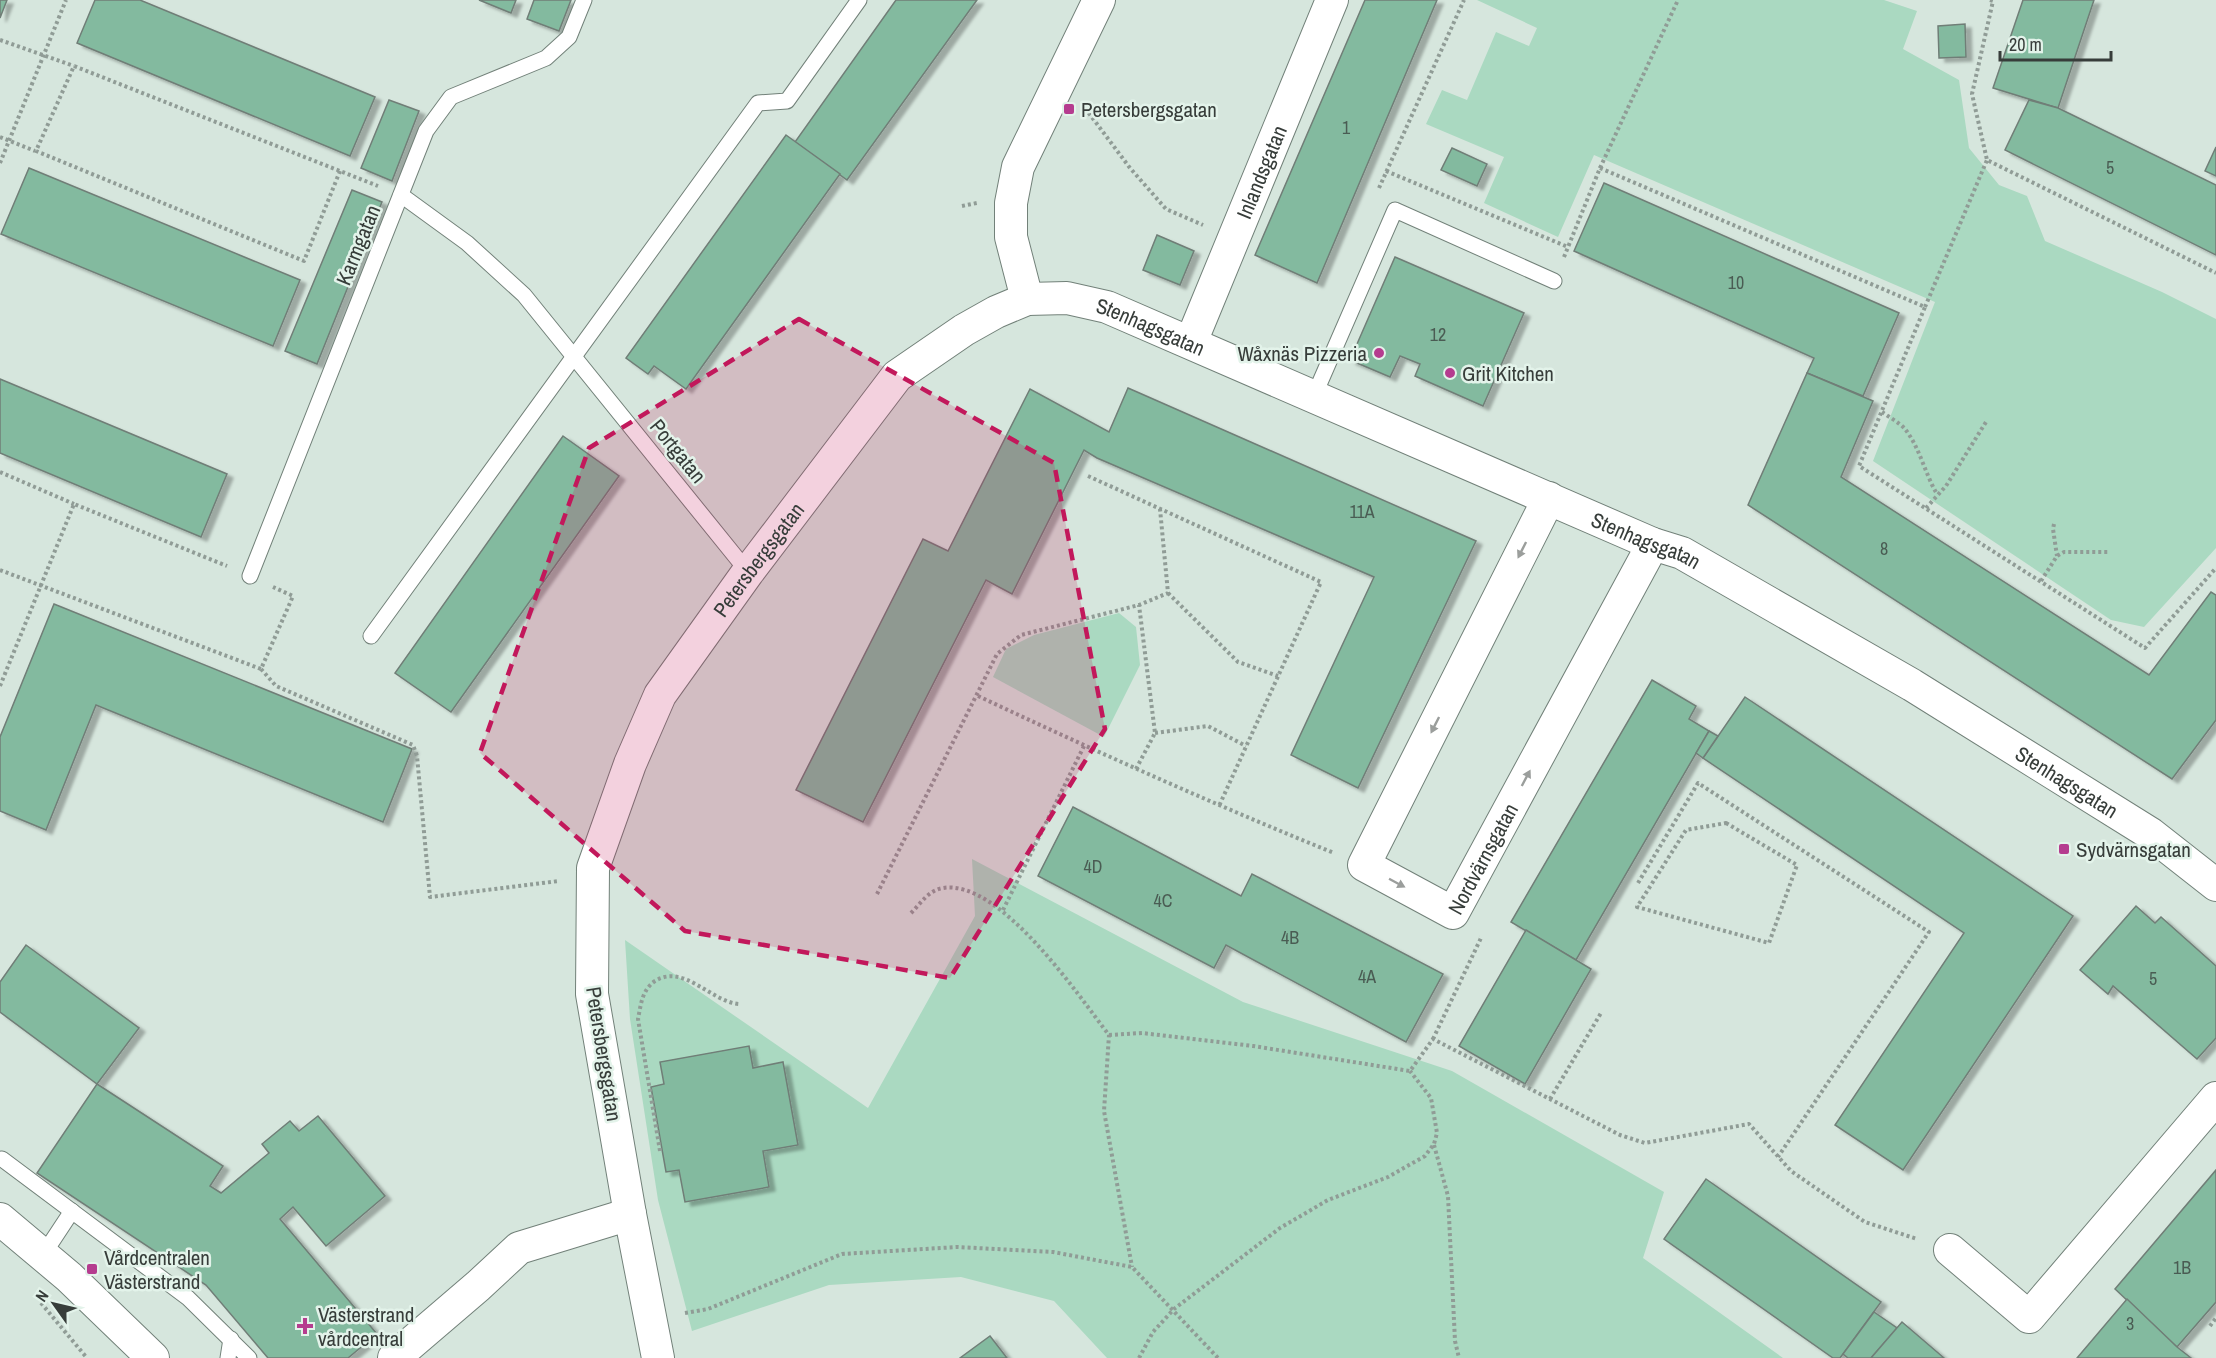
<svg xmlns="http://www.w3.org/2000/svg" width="2216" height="1358" font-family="'Archivo Narrow',sans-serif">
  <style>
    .green { fill: #aad9c1 }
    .building { fill: #83ba9f; stroke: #707e77; stroke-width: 1.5; filter: url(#shadow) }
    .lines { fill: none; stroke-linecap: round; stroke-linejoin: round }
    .service-casing { stroke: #728179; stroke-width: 17 }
    .minor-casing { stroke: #728179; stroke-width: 34 }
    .path { stroke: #909c96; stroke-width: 4; stroke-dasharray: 3 3; stroke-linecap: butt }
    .service { stroke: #fff; stroke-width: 15 }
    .minor { stroke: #fff; stroke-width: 32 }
    .oneway { fill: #9b9e9c }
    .marked { fill: #c2185b; fill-opacity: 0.2; stroke: #c2185b; stroke-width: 4.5; stroke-dasharray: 12 8; stroke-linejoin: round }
    .poi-dot { fill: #b53c8f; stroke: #e3f3ea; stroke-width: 2 }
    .labels { text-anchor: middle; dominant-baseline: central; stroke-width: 5; stroke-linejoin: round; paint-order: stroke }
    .number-label { font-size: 18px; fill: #4a5c53 }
    .poi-label { font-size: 21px; fill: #373d3a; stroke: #e3f3ea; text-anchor: start }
    .street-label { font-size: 21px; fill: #373d3a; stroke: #e3f3ea }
  </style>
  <defs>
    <filter id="shadow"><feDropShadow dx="6" dy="4" stdDeviation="1.5" flood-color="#0004"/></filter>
  </defs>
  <rect width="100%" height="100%" fill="#d6e6dd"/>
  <g class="green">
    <polygon points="1477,0 1884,0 1917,11 1903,49 1959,80 1969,148 1999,185 2027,196 2045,241 2162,292 2216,319 2216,548 2144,627 2111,620 1873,461 1935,302 1594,155 1558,237 1484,203 1504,157 1426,124 1442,90 1467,100 1496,32 1529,46 1537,28"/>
    <polygon points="1119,613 1136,627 1140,665 1104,737 993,677 1006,649 1034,635"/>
    <polygon points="972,859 1243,1002 1452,1071 1664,1192 1643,1258 1783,1358 1107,1358 1054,1301 961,1277 829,1285 692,1331 658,1200 630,1019 625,940 868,1108 975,916"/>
  </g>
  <g class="building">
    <polygon points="0,0 7,0 0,18"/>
    <polygon points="95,0 140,0 375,97 350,156 77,43"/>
    <polygon points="479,0 516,0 511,13"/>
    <polygon points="534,0 571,0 559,31 527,19"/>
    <polygon points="896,0 977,0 847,180 795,142"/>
    <polygon points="1365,0 1437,0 1317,283 1255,255"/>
    <polygon points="2023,0 2094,0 2058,108 1993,88"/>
    <polygon points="1965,24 1966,57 1939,58 1938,26"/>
    <polygon points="389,100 419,111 392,181 361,168"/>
    <polygon points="2029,100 2058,108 2216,185 2216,255 2005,150"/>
    <polygon points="786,135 840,174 686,389 654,366 648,374 626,358"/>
    <polygon points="2216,147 2216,176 2205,171"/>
    <polygon points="1452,148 1487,164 1477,186 1441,170"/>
    <polygon points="29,168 300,280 273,346 1,234"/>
    <polygon points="1604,183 1899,313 1863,396 1807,373 1814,358 1574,251"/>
    <polygon points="352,190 382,202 317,364 285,351"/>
    <polygon points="1157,235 1194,251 1180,285 1143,270"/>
    <polygon points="1395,257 1524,313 1483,406 1415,376 1420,364 1400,356 1390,377 1350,360"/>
    <polygon points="1807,373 1873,401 1841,477 2149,675 2211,592 2216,595 2216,720 2172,779 1748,505"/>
    <polygon points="0,379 227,474 201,537 0,453"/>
    <polygon points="1128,388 1476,541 1358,788 1291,755 1374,577 1097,458 1084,450 1012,594 986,580 863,822 796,790 923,539 948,551 1030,389 1109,432"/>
    <polygon points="563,436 619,476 451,712 395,673"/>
    <polygon points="54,604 412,749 383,822 96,705 46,830 0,811 0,737"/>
    <polygon points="1652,680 1696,706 1689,719 1709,731 1576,960 1511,922"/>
    <polygon points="1745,697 2073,916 1903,1170 1835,1125 1964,933 1703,758"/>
    <polygon points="1709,731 1718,736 1703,758 1696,753"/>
    <polygon points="1073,807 1241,896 1252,874 1443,974 1406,1042 1226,945 1214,968 1038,876"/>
    <polygon points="2136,906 2155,923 2161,917 2216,966 2216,1038 2197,1059 2113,986 2108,994 2080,970"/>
    <polygon points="1526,930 1591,969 1525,1084 1459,1046"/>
    <polygon points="26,945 139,1028 97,1084 0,1012 0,982"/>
    <polygon points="749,1046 753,1068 783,1062 798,1145 763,1151 769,1187 685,1202 679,1170 666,1172 651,1087 664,1084 660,1062"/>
    <polygon points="97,1084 223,1166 210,1186 221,1193 269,1153 262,1144 290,1121 299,1131 318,1116 385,1196 326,1246 293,1207 280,1219 377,1334 348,1358 268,1358 206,1285 37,1173"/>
    <polygon points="2216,1170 2216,1302 2177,1347 2115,1289"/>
    <polygon points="1706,1179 1881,1302 1840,1358 1833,1358 1664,1239"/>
    <polygon points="2127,1299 2177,1347 2191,1358 2077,1358"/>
    <polygon points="1874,1312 1897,1328 1871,1358 1848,1358 1843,1354"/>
    <polygon points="1902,1322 1944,1358 1871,1358"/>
    <polygon points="990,1336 1007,1358 960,1358"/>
  </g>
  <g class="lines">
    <g class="service-casing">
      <g id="service">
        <polyline points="401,195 467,243 524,295 748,572"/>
        <polyline points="1314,396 1395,210 1554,281"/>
        <polyline points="250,576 426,131 451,97 546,58 569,37 584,0"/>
        <polyline points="371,636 758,103 787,101 859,0"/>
        <polyline points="2,1159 188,1298 249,1358"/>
        <polyline points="43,1255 72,1211"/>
        <polyline points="228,1358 231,1339"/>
      </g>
    </g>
    <g class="minor-casing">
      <g id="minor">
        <polyline points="1027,299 1011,237 1011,203 1018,167 1099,0"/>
        <path id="s1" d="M1191 342 1332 0"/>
        <path id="s2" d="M1549 498 1364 865 1453 913 1653 544"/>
        <polyline points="0,1219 69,1277 153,1358"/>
        <polyline points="1950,1250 2029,1317 2216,1098"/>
        <polyline points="394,1358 478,1286 519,1248 630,1214"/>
        <path id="s3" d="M658 1358 630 1214 592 994 593 868 630 764 660 695 748 572 897 376 964 330 996 312 1027 299 1067 298 1107 307 1653 544 1682 553 1912 685 2151 834 2216 885"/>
      </g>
    </g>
    <g class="path">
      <polyline points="1990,0 1993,1 1972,94 1987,160 2216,273"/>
      <polyline points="0,40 74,66"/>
      <polyline points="1085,108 1130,168 1166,209 1203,225"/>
      <polyline points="0,137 35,151"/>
      <polyline points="0,163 66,0"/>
      <polyline points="1600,168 1678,0"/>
      <polyline points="340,171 304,261 36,151 74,66 378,186"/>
      <polyline points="1386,171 1568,247"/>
      <polyline points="1379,188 1464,0"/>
      <polyline points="962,206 977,203"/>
      <polyline points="1564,257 1600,168 1925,307 1859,466 2145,648 2216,568"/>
      <polyline points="1925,307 1987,160"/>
      <path d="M1882 412C1889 417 1900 423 1905 429 1920 448 1925 474 1937 494"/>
      <polyline points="0,472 74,504"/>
      <polyline points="1088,476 1321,582 1219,806"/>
      <polyline points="1926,508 1946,486 1986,422"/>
      <polyline points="2054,524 2053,529 2057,556"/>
      <polyline points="0,570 261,669 293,596 273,587"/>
      <polyline points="2041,581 2057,556 2064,552 2110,552"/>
      <polyline points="1168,593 1238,662 1278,676"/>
      <polyline points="261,669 276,686 413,745 417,756 430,897 559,881"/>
      <polyline points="0,686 74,504 227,566"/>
      <path d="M978 696C1095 751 1213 804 1334 853"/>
      <polyline points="1155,733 1208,726 1246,746"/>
      <polyline points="1136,769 1155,733 1139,605"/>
      <polygon points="1726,823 1797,865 1769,943 1637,907 1686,830"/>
      <polyline points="1638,883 1698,783 1929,932 1778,1157"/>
      <polyline points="877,894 997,654 1021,635 1139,605 1168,593 1160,509"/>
      <polyline points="1003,910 1084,746"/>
      <path d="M911 913C921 903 929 890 943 888 1000 879 1078 995 1109 1035L1104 1111 1132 1267"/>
      <polyline points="1109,1035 1142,1033 1253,1046 1410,1071 1433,1039 1620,1135 1645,1143 1749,1124 1791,1171 1865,1222 1917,1239"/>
      <polyline points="1433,1039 1481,938 1479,937"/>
      <polyline points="1550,1099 1601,1013"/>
      <polyline points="1434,1145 1448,1196 1455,1341 1459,1358"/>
      <path d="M660 1151 638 1019C641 1004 642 990 655 981 684 963 711 1002 739 1004"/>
      <polyline points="41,1303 87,1358"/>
      <polyline points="685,1313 708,1309 842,1254 957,1247 1053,1252 1132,1267 1218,1358"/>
      <polyline points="2210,1326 2216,1318"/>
      <polyline points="1139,1358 1153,1332 1174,1309 1280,1228 1328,1200 1388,1177 1425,1156 1434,1144 1437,1133 1431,1098 1410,1071"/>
    </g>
    <use href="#service" class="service"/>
    <use href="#minor" class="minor"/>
  </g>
  <defs><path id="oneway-solid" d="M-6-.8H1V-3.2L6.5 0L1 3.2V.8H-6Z" transform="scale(1.5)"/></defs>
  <g class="oneway">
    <use href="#oneway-solid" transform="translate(1522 550) rotate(117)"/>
    <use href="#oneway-solid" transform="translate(1435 725) rotate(117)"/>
    <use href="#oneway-solid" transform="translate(1526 778) rotate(-62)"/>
    <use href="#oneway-solid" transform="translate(1397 883) rotate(28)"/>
  </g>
  <path class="marked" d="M799 319 1054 463 1105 729 950 978 685 931 480 753 589 448Z"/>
  <g class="poi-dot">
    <rect x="1063" y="103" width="12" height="12" rx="3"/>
    <circle cx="1379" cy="353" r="6"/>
    <circle cx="1450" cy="373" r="6"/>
    <rect x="2058" y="843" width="12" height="12" rx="3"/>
    <rect x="86" y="1263" width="12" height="12" rx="3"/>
    <path d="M302 1317h6v6h6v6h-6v6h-6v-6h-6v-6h6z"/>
  </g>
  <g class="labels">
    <g class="number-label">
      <text x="1346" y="127">1</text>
      <text x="2110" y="167">5</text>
      <text x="1736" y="282">10</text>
      <text x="1438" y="334">12</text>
      <text x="1362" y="511">11A</text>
      <text x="1884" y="548">8</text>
      <text x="1093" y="866">4D</text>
      <text x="1163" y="900">4C</text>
      <text x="1290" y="937">4B</text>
      <text x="1367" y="976">4A</text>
      <text x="2153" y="978">5</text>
      <text x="2182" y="1267">1B</text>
      <text x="2130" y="1323">3</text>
    </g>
    <g class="poi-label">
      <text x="1081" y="109">Petersbergsgatan</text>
      <text x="1367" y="353" text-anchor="end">Wåxnäs Pizzeria</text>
      <text x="1462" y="373">Grit Kitchen</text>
      <text x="2076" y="849">Sydvärnsgatan</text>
      <text x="104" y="1257">Vårdcentralen<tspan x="104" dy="24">Västerstrand</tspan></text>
      <text x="318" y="1314">Västerstrand<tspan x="318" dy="24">vårdcentral</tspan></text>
    </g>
    <g class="street-label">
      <text stroke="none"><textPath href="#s1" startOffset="184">Inlandsgatan</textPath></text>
      <text transform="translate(358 245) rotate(-68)">Karmgatan</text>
      <text stroke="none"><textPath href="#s3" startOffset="1359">Stenhagsgatan</textPath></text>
      <text transform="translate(678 451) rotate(51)">Portgatan</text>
      <text stroke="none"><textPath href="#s3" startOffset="1899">Stenhagsgatan</textPath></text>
      <text stroke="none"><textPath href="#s3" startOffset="849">Petersbergsgatan</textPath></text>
      <text stroke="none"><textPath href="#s3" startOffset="2385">Stenhagsgatan</textPath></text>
      <text stroke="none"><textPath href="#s2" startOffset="574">Nordvärnsgatan</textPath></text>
      <text transform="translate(604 1054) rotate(81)">Petersbergsgatan</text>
    </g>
  </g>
  <g transform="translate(54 1304) rotate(304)" stroke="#e3f3ea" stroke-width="4.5" paint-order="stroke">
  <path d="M0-4.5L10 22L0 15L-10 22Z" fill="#373d3a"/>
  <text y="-9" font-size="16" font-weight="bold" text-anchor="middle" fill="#373d3a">N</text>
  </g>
  <path d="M2000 51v9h111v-9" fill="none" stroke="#373d3a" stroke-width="3"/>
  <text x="2009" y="51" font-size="18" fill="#373d3a" stroke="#e3f3ea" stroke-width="4.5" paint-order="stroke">20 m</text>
</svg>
